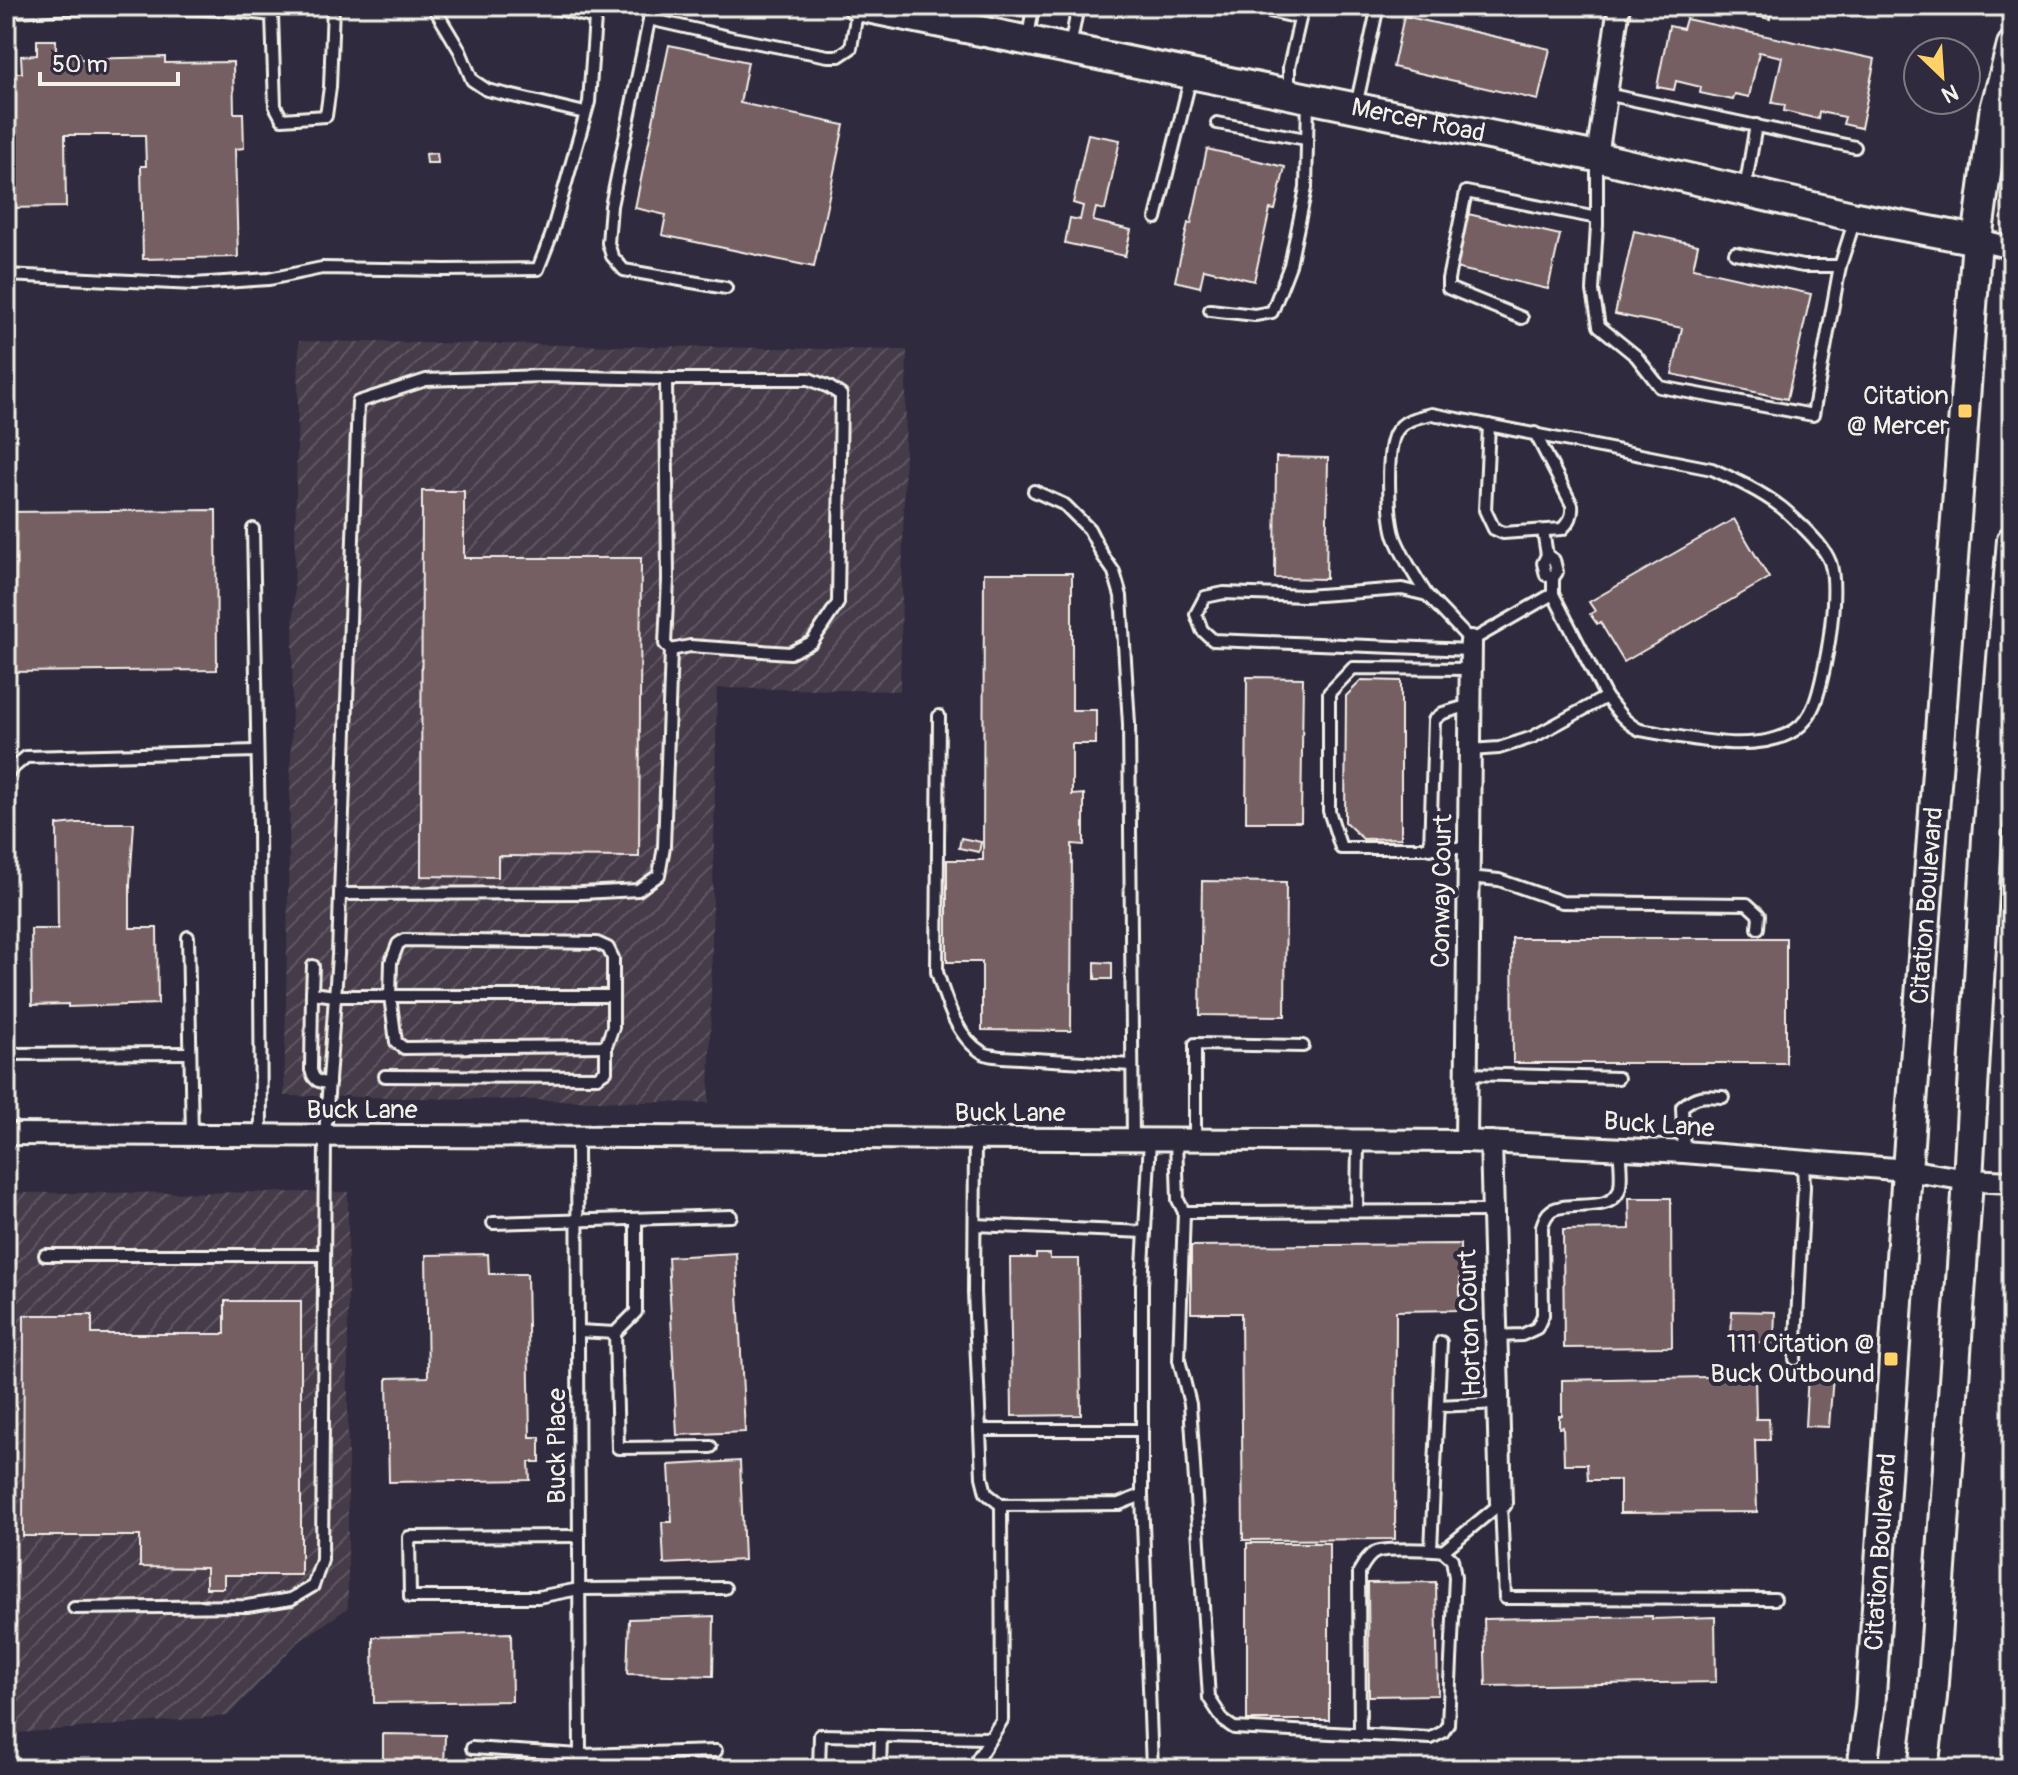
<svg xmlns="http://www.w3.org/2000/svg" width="2018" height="1775" font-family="Pangolin,sans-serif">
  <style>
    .industrial { fill: url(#industrial-furrows) }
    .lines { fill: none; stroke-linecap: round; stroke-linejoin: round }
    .stream { stroke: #8f9ba4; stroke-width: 5 }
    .building { fill: #755e64; stroke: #f4f1e8; stroke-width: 2 }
    .lane-casing { stroke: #f4f1e8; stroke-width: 16 }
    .street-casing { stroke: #f4f1e8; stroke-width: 26 }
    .secondary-casing { stroke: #f4f1e8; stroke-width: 34 }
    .lane { stroke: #2f2a3d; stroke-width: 10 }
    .street { stroke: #2f2a3d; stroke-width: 20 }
    .secondary { stroke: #2f2a3d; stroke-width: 28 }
    .poi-dot { fill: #ffd166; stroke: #2f2a3d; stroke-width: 3 }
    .labels { text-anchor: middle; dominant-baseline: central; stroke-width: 8; stroke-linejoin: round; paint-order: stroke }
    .street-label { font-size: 26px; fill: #f4f1e8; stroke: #2f2a3d }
    .poi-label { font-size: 26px; fill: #f4f1e8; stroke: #2f2a3d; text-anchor: end }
  </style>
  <defs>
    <pattern id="industrial-furrows" width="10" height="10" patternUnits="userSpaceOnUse" patternTransform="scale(2)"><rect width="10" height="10" fill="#443a49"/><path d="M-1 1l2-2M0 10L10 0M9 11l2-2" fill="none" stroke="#605763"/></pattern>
  </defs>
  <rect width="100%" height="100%" fill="#2f2a3d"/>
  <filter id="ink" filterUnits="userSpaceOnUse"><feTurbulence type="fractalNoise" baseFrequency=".0125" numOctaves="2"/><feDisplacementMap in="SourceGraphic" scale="16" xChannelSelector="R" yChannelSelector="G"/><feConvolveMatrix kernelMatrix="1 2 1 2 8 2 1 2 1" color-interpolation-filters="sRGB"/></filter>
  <g filter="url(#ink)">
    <g class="industrial">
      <polygon points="299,341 907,350 900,691 717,688 709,1103 284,1096"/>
      <polygon points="348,1192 348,1608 296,1644 228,1716 6,1734 6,1193"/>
    </g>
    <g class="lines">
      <polyline class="stream" points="1950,1769 2012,1761"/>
    </g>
    <g class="building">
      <polygon points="1696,6 1772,6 1770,19 1714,7 1713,10"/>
      <polygon points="1404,16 1550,49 1538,100 1393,67"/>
      <polygon points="1686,19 1875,59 1861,128 1843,124 1845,117 1819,112 1818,119 1784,111 1785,105 1772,103 1782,57 1759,52 1749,97 1735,94 1733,100 1700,93 1701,87 1676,81 1674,90 1657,87 1669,26 1683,29"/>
      <polygon points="37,40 56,40 56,53 79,53 80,59 165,57 165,63 233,62 234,113 243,113 244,148 235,149 238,257 143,259 141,166 146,166 145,135 65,135 66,207 7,208 6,73 22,73 21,56 37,55"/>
      <polygon points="669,45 748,62 740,103 844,125 814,267 662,235 666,215 635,208"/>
      <polygon points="1088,134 1120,140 1105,210 1096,208 1093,221 1131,230 1125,256 1065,243 1070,218 1080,220 1083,206 1073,203"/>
      <polygon points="1207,149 1285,167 1275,210 1270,209 1254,281 1204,269 1200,287 1175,281 1188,223 1191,224"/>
      <polygon points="437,153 438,163 427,163 426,154"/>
      <polygon points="1468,214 1560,235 1548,289 1455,268"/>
      <polygon points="1634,231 1698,245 1693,268 1811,294 1787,399 1672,374 1682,328 1615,314"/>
      <polygon points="1276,457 1328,458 1326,579 1275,578"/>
      <polygon points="422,491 464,491 464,558 641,558 639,857 498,856 498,877 421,876"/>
      <polygon points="216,510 217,670 6,672 6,512"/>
      <polygon points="1734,519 1769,578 1624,662 1600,622 1597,624 1590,614 1595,611 1589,602"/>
      <polygon points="984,573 1072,573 1072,710 1096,710 1096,744 1072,744 1072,795 1084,794 1084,845 1072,844 1071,1031 982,1030 982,962 947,962 947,860 983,860"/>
      <polygon points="1247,677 1303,678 1301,822 1246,822"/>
      <polygon points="1362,680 1401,681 1401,838 1363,839 1345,822 1346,696"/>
      <polygon points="77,823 134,823 130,884 130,928 157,928 158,1004 68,1007 68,1004 32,1005 31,929 58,929 57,825"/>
      <polygon points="961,838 981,842 979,852 959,848"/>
      <polygon points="1202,881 1286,882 1285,1016 1200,1015"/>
      <polygon points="1512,938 1786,938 1786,1063 1513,1063"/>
      <polygon points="1095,962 1112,963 1112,979 1095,979"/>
      <polygon points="1629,1198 1671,1198 1672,1347 1564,1348 1563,1230 1630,1229"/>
      <polygon points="1460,1244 1460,1310 1396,1311 1395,1539 1243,1540 1241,1313 1191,1313 1191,1246"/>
      <polygon points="736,1253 745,1432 677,1435 668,1257"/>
      <polygon points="488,1254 489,1274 527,1274 530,1437 540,1437 540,1462 529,1462 530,1480 389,1482 387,1378 428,1377 426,1255"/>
      <polygon points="1036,1254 1050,1254 1050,1259 1079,1259 1081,1415 1012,1416 1010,1258 1036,1258"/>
      <polygon points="225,1301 301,1301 301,1575 224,1575 224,1588 206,1588 206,1568 140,1567 140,1536 23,1536 24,1315 92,1315 92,1334 225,1334"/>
      <polygon points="1732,1311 1775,1312 1774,1343 1731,1341"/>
      <polygon points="1808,1374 1833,1376 1829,1427 1805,1426"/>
      <polygon points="1755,1376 1756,1419 1769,1419 1770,1440 1755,1440 1757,1512 1620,1513 1620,1480 1588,1480 1587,1464 1564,1464 1563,1427 1559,1428 1559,1416 1562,1416 1562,1380"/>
      <polygon points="740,1461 744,1560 664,1564 662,1522 672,1522 669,1465"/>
      <rect x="1247" y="1543" width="82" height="177"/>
      <polygon points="1436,1582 1438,1695 1369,1696 1368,1583"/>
      <polygon points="714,1616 713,1676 627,1674 629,1619"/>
      <polygon points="1652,1616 1652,1619 1715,1617 1716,1682 1486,1686 1484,1619"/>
      <polygon points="511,1633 512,1701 374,1703 373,1637"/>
      <polygon points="383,1734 445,1735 444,1769 383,1769"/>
    </g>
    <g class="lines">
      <g class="lane-casing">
        <g id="lane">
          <polyline points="433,6 460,51 472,80 487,90 585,113"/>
          <polyline points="546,6 595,18 600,6"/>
          <polyline points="652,6 611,206 608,243 612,256 624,270 726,288"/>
          <polyline points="1248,6 1300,18"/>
          <polyline points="6,7 16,11 51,9 152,7 226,10 272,15 275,106 282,119 326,116 330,87 333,6"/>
          <polyline points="649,19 733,38 828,56 839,56 851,48 858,6"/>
          <polyline points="1028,39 1033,6"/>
          <polyline points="1070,47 1078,6"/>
          <polyline points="1289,92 1289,67 1303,6"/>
          <polyline points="1606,94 1855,147"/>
          <polyline points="1356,106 1378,6"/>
          <polyline points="1217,123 1306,139"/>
          <polyline points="1597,161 1597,225 1593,291 1599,326 1636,356 1660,387 1813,415 1840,266"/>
          <polyline points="1745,189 1756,125"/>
          <polyline points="1156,218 1191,76"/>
          <polyline points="1735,253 1803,266 1840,266 1855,219"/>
          <polyline points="6,275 194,284 269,279 322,268 445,270 538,269 551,236 589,102 595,18"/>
          <polyline points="1210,310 1255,315 1272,312 1290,265 1306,188 1308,100"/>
          <polyline points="1522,318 1448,288 1448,279 1466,192 1597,218"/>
          <polyline points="666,379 668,580 665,644 671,650"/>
          <path d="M1489 425 1485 510 1494 529 1503 533 1562 529C1570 521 1573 516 1572 505L1535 433"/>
          <polyline points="1034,491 1065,505 1089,529 1103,556 1114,572 1121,596 1129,724 1133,1140"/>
          <polyline points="253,529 259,825 261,1135"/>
          <polyline points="1543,531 1547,555"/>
          <polyline points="1553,578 1546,575 1543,563 1547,555 1554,560 1557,572 1553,578 1553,594"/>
          <path d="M1427 595C1416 578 1404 559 1396 540 1388 521 1386 453 1395 434 1402 420 1418 417 1432 414L1712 469C1736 480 1760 491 1781 507 1789 513 1796 521 1804 528 1813 537 1825 549 1830 562 1838 585 1830 640 1825 664 1820 686 1816 716 1795 730 1756 756 1684 737 1640 730 1625 723 1616 710 1606 697"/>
          <path d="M939 716 937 972C946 1000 956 1037 983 1053 989 1056 996 1056 1002 1057L1132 1065"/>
          <polyline points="1470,750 1499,748 1533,737 1606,697 1553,594 1471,641 1427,595 1402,589 1305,596 1224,593 1205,597 1196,614 1202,630 1213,640 1471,650"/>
          <polyline points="6,774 26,757 257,751"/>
          <polyline points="1469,848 1341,848 1329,811 1329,693 1353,668 1471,669"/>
          <polyline points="1430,849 1434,720 1443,713 1470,705"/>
          <polyline points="1469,877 1499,880 1562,902 1747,904 1759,915 1758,928"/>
          <polyline points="188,937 192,1135"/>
          <polyline points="312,993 313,966"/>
          <polyline points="6,1051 9,1054 190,1053"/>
          <polyline points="1467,1074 1618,1078"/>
          <polyline points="385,1076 597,1077 606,1071 606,1046"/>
          <path d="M329 1083C318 1082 314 1081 311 1070L312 993 335 996H390L396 1042 404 1048 606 1046 613 1027V958L608 948 597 943 404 940 398 944 391 962 390 996H613"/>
          <polyline points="577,1137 580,1755"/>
          <polyline points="975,1139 974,1292 982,1477 986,1493 1001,1505 1119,1504 1142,1495 1142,1285 1150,1140"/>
          <polyline points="1176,1140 1178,1200 1184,1212 1493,1211"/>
          <polyline points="1195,1140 1195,1044 1303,1046"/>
          <path d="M1684 1152 1682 1107C1697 1094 1704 1096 1723 1097"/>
          <polyline points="1357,1211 1358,1141"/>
          <polyline points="1184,1212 1179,1360 1190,1404 1209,1698 1224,1721 1234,1728 1431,1738 1443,1732 1448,1724 1455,1577 1452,1559 1443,1551 1501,1503"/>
          <polyline points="636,1219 636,1312 615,1333 618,1448 711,1447"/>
          <polyline points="493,1223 731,1216"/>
          <polyline points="975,1225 1145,1232"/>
          <polyline points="45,1255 324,1255"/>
          <polyline points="578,1331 615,1333"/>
          <path d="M1496 1336 1522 1335 1537 1328 1543 1315 1542 1226C1544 1220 1546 1214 1552 1210 1570 1200 1614 1215 1620 1187 1622 1175 1620 1160 1619 1148"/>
          <polyline points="1795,1359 1804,1187 1803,1162"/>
          <polyline points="1438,1406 1498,1403"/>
          <polyline points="980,1430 1142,1430"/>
          <polyline points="1142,1495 1152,1769"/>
          <polyline points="1501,1503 1505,1598 1775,1599"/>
          <polyline points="579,1536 409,1537 410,1597 538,1597 579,1589 725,1588"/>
          <polyline points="1431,1549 1441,1342"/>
          <polyline points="74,1608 247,1606 291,1599 313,1586 322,1560 325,1136 338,955 340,894 358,402 426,380 541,376 666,379 809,379 829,387 841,395 838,603 812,642 790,653 690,646 671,650 664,847 659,875 638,890 581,893 340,894"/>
          <path d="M1360 1735 1359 1572C1363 1565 1368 1555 1376 1552 1386 1548 1432 1549 1443 1551"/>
          <polyline points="472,1748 580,1755 716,1751"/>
          <polyline points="663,1769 663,1753"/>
          <polyline points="819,1769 820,1735 990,1738"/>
          <polyline points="880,1769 881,1736"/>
          <polyline points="978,1769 978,1758 1002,1720 1001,1505"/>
        </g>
      </g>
      <g class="street-casing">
        <g id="street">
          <polyline points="1597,157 1619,6"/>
          <polyline points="1977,240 2012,248"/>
          <polyline points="6,1134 1466,1141 1684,1152 1907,1170 1968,1180 2012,1182"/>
          <polyline points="1466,1141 1471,641"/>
          <polyline points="1491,1142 1501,1503"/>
        </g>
      </g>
      <g class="secondary-casing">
        <g id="secondary">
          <path id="s1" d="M858 6 1597 157 1856 217 1977 240"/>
          <path id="s2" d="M1862 1769 1870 1709 1907 1170 1977 240 1994 113 2012 45"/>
          <polyline points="1923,1769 1932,1697 1968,1180 1987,837 2012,540"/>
        </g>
      </g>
      <use href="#lane" class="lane"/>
      <use href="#street" class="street"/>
      <use href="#secondary" class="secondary"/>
    </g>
  </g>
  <g class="poi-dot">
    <rect x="1957" y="403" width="16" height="16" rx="4"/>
    <rect x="1883" y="1351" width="16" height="16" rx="4"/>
  </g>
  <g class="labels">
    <g class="street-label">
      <text stroke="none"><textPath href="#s1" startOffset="572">Mercer Road</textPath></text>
      <text transform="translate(1442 891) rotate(-89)">Conway Court</text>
      <text stroke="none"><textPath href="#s2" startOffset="866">Citation Boulevard</textPath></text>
      <text x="362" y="1110">Buck Lane</text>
      <text x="1010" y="1113">Buck Lane</text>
      <text transform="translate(1659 1125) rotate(4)">Buck Lane</text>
      <text transform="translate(1470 1323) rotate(-92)">Horton Court</text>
      <text transform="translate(557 1446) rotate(-90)">Buck Place</text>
      <text stroke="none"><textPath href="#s2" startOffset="218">Citation Boulevard</textPath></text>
    </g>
    <g class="poi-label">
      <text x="1949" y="396">Citation<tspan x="1949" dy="30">@ Mercer</tspan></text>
      <text x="1875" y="1344">111 Citation @<tspan x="1875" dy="30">Buck Outbound</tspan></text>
    </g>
  </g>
  <rect width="2018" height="1775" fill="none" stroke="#2f2a3d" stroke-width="32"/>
  <rect x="16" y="16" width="1986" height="1743" fill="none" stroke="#f4f1e8" stroke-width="3" filter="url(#ink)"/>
  <g transform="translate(1942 76) rotate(155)"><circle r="38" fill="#2f2a3d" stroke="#7e7a81" stroke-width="2"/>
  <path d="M0-6L14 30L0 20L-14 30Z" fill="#ffd166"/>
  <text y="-12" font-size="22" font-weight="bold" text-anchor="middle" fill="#f4f1e8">N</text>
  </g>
  <path d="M40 72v12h138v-12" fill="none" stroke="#f4f1e8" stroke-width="4"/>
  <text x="52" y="72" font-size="24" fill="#f4f1e8" stroke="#2f2a3d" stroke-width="6" paint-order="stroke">50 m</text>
</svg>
